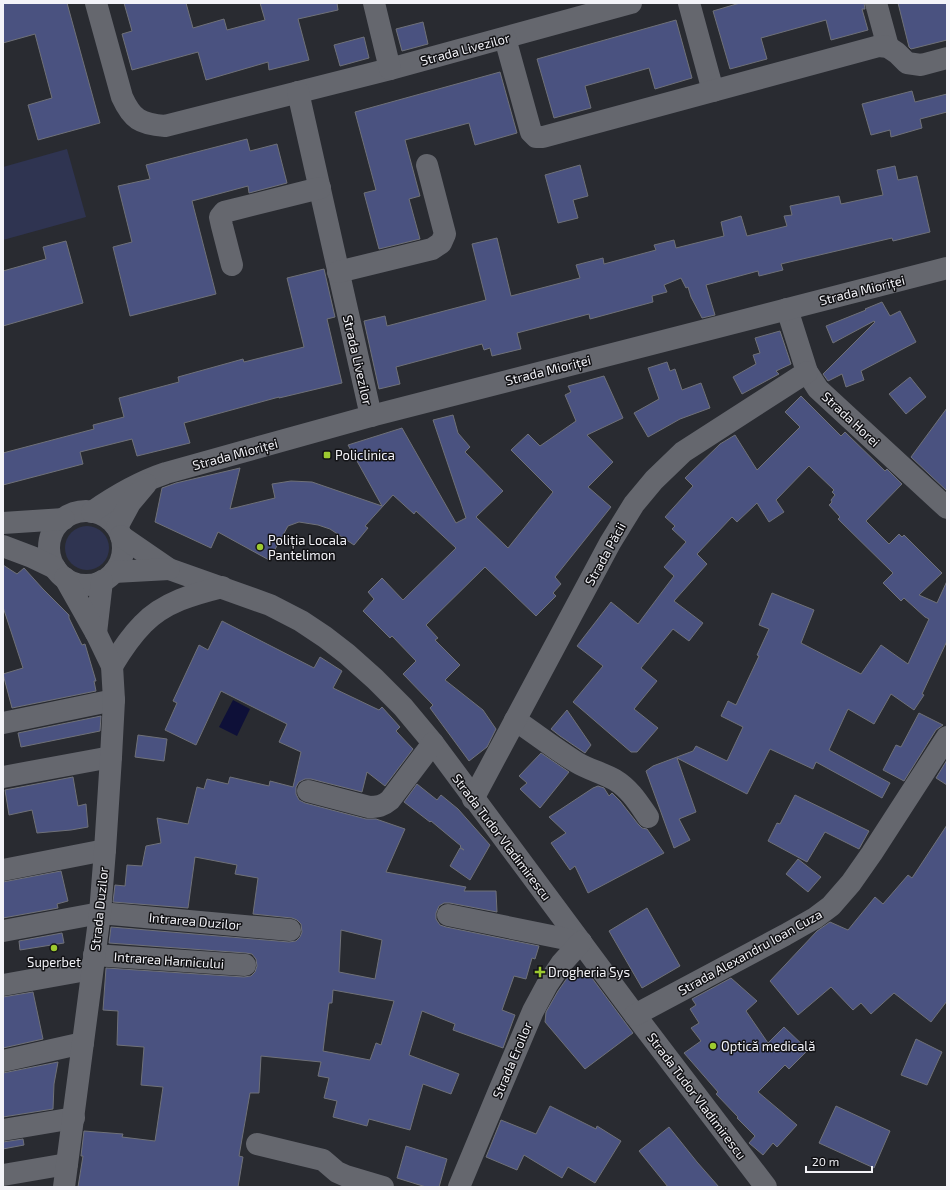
<svg xmlns="http://www.w3.org/2000/svg" width="950" height="1190" font-family="'Exo 2',sans-serif">
  <style>
    .green { fill: #2f3451 }
    .water { fill: #0e1038 }
    .building { fill: #4a5280; stroke: #6f7178; fill-rule: evenodd }
    .lines { fill: none; stroke-linecap: round; stroke-linejoin: round }
    .minor { stroke: #65676e; stroke-width: 22 }
    .poi-dot { fill: #9dca30; stroke: #131316; stroke-width: 1.5 }
    .labels { text-anchor: middle; dominant-baseline: central; stroke-width: 3; stroke-linejoin: round; paint-order: stroke }
    .street-label { font-size: 13px; fill: #f3f3f8; stroke: #131316 }
    .poi-label { font-size: 13px; fill: #f3f3f8; stroke: #131316; text-anchor: start }
  </style>
  <rect width="100%" height="100%" fill="#292b31"/>
  <g class="green">
    <polygon points="67,149 86,217 3,240 3,167"/>
    <circle cx="87" cy="548" r="22"/>
  </g>
  <polygon class="water" points="233,700 250,709 237,736 219,727"/>
  <g class="building">
    <polygon points="3,3 67,3 100,123 38,140 28,105 52,98 35,34 3,43"/>
    <polygon points="124,3 186,3 193,28 224,19 227,30 265,20 260,3 337,3 338,10 298,19 309,60 269,70 268,62 206,80 198,52 132,70 122,34 132,31"/>
    <polygon points="740,3 864,3 865,9 862,9 868,30 831,40 826,20 761,38 767,59 730,69 713,11"/>
    <polygon points="898,3 947,3 947,40 911,49 909,47"/>
    <polygon points="676,20 692,78 655,89 649,68 585,86 591,108 554,118 537,59"/>
    <polygon points="423,22 428,44 402,51 396,29"/>
    <polygon points="364,37 369,58 340,66 334,45"/>
    <polygon points="500,72 517,133 475,145 469,123 405,140 420,196 409,199 420,239 379,249 364,193 376,190 355,112"/>
    <polygon points="912,91 915,102 947,94 947,112 920,119 922,128 891,137 890,130 871,135 862,104"/>
    <polygon points="247,139 250,151 277,144 287,183 249,193 248,186 192,201 216,294 130,316 113,247 132,242 118,186 150,179 146,165"/>
    <polygon points="580,165 588,196 573,200 578,218 558,223 545,175"/>
    <polygon points="895,166 898,180 917,176 930,232 893,241 892,238 781,264 783,270 759,276 758,271 706,285 715,315 702,318 691,297 688,287 686,288 681,278 664,285 667,292 652,296 653,302 590,319 589,314 517,333 521,349 492,356 490,348 484,350 482,344 396,367 400,384 379,389 364,321 385,316 387,326 486,300 472,244 497,238 511,296 580,278 576,265 603,258 604,264 656,250 654,245 674,240 676,248 724,236 721,222 741,216 747,236 787,226 784,216 792,215 790,206 839,196 841,204 883,195 877,170"/>
    <polygon points="66,241 83,303 3,326 3,271 46,259 43,247"/>
    <polygon points="324,269 335,317 327,319 342,383 279,398 279,397 184,423 190,443 137,456 132,439 80,452 83,464 3,485 3,453 94,429 93,425 124,417 119,398 179,382 178,377 243,359 244,362 304,347 287,278"/>
    <polygon points="882,302 890,316 900,311 916,342 861,371 864,380 846,387 842,374 828,381 823,374 875,322 874,321 833,343 826,326 866,310 865,309"/>
    <polygon points="780,331 791,364 776,371 779,374 742,394 733,377 756,364 753,355 760,353 755,338"/>
    <polygon points="667,362 670,371 675,369 682,390 701,383 710,408 680,419 648,437 634,413 659,399 648,368"/>
    <polygon points="604,376 623,418 587,435 613,462 588,487 611,507 555,577 561,584 553,593 556,596 536,616 485,567 426,625 438,638 435,640 460,665 445,680 483,710 496,729 487,747 469,761 430,708 433,705 403,674 416,661 392,636 390,638 363,611 374,599 368,592 382,578 403,600 456,548 416,511 414,514 393,495 365,526 368,528 354,545 330,529 318,525 299,522 288,526 269,560 218,532 211,548 155,522 162,488 176,483 240,468 230,509 275,498 272,484 291,481 312,482 382,506 348,445 402,428 456,523 466,518 433,420 453,415 458,433 470,447 465,452 503,491 476,517 508,548 553,492 511,450 528,434 540,446 576,421 565,395 571,392 568,386"/>
    <polygon points="910,377 926,397 906,414 889,394"/>
    <polygon points="801,396 841,436 845,432 885,471 887,469 902,484 866,521 889,544 899,534 902,537 904,535 942,573 919,595 937,603 947,581 947,641 922,694 924,695 914,710 891,694 874,724 848,709 829,750 890,783 882,798 816,762 813,769 770,749 747,794 677,758 696,812 679,819 690,840 674,848 646,771 653,766 693,751 696,746 727,761 743,727 721,716 728,701 736,705 759,656 757,655 769,629 759,625 772,593 814,610 801,643 861,674 881,645 908,664 929,619 925,617 904,598 901,601 883,583 893,573 838,519 840,517 829,505 832,502 831,500 835,495 832,492 834,490 809,466 776,500 784,512 769,522 757,503 737,522 732,517 697,554 707,564 674,601 703,623 689,641 673,629 641,668 657,681 634,709 658,728 637,752 631,752 573,702 603,666 577,646 611,602 638,624 674,576 664,567 686,542 672,529 675,526 665,517 693,486 685,478 720,444 735,435 757,470 800,427 785,412"/>
    <polygon points="947,408 947,491 911,457"/>
    <polygon points="3,565 17,574 24,568 43,589 69,615 69,618 82,645 85,644 96,681 94,681 96,691 12,708 3,674 23,668 3,607"/>
    <path d="M222 621 314 668 320 657 342 671 333 688 379 710 382 707 400 727 396 731 413 749 385 786 367 772 362 792 311 779H305L299 782 296 787V794L299 800 305 803 366 819H376L405 829 386 872 466 887 464 891H496L497 912 450 903H444L439 906 436 913V919L440 925 446 927 539 946 535 959 532 958 526 979 514 976 502 1010 515 1015 503 1048 453 1030 455 1024 422 1011 409 1055 459 1074 451 1094 423 1084 410 1130 369 1119 367 1126 333 1117 337 1101 324 1098 329 1078 318 1076 321 1062 261 1056 259 1093H250L239 1156 243 1157 238 1187H78L83 1156H81L84 1131 123 1134 122 1137 155 1141 163 1087 141 1085 144 1047 117 1045 118 1011 103 1010 106 968 244 977 251 976 255 972 257 966 256 959 252 954 246 953 109 943 111 927 289 942 296 941 300 937 302 932 301 924 297 920 292 918 253 914 258 878 235 874 237 865 195 857 188 908 113 902 115 885 125 886 127 865 142 866 146 846 161 843 157 818 188 824 197 787 204 789 207 779 228 784 230 777 269 786 270 781 293 787 301 752 279 742 287 724 221 691 196 745 165 730 177 703 173 701 199 645 208 650ZM341 930 382 940 375 979 339 972ZM333 990 394 1001 381 1045 376 1043 370 1060 323 1051 329 1003H332Z"/>
    <polygon points="567,710 591,745 585,753 560,736 551,729"/>
    <polygon points="919,713 943,725 936,730 904,781 883,770 896,745 901,747"/>
    <polygon points="101,716 100,731 21,747 18,733"/>
    <polygon points="138,735 167,739 164,761 135,757"/>
    <polygon points="541,753 569,772 540,808 520,789 527,783 519,776"/>
    <polygon points="947,760 947,785 936,778"/>
    <polygon points="73,777 78,806 86,804 88,827 71,830 37,833 32,810 9,815 5,790"/>
    <polygon points="417,784 437,800 441,795 458,809 490,845 470,880 450,866 460,848 464,850 460,847 461,846 431,821 430,822 404,802"/>
    <polygon points="598,786 604,788 609,796 612,793 620,801 638,824 642,828 647,829 664,853 588,893 575,866 570,870 551,843 566,833 549,817 593,788"/>
    <polygon points="795,795 869,831 859,849 825,832 807,862 768,841 777,823 780,824"/>
    <polygon points="947,825 947,1001 931,1022 894,993 871,1014 861,1003 853,1010 831,987 798,1015 770,981 817,931 830,922 848,930 875,897 883,904 908,875 912,878"/>
    <polygon points="798,859 821,877 808,892 786,874"/>
    <polygon points="61,871 68,901 57,904 58,908 3,918 3,882"/>
    <polygon points="647,908 680,966 642,988 609,931"/>
    <polygon points="62,933 64,943 20,950 19,941"/>
    <polygon points="572,971 589,974 633,1033 585,1069 545,1022 546,1012 558,991"/>
    <polygon points="731,978 757,1001 746,1011 768,1043 784,1027 808,1050 789,1069 785,1065 758,1092 797,1125 777,1147 773,1143 763,1155 749,1143 755,1136 737,1118 738,1117 716,1094 718,1092 684,1053 701,1041 691,1028 699,1023 690,1009 696,1005 692,999"/>
    <polygon points="33,992 43,1039 3,1048 3,997"/>
    <polygon points="916,1039 942,1052 927,1085 901,1075"/>
    <polygon points="58,1062 54,1084 53,1109 3,1117 3,1073"/>
    <polygon points="550,1106 596,1129 597,1126 621,1141 595,1183 568,1167 562,1178 524,1155 517,1170 486,1157 501,1120 536,1134"/>
    <polygon points="836,1106 890,1131 874,1168 819,1143"/>
    <polygon points="669,1127 697,1162 719,1187 668,1187 639,1151"/>
    <polygon points="23,1139 24,1145 3,1149 3,1142"/>
    <polygon points="406,1146 447,1159 439,1187 426,1187 397,1178"/>
  </g>
  <g class="lines">
    <g class="minor">
      <path d="M96 3 122 97C132 119 140 124 165 126L390 69 631 3"/>
      <polyline points="374,3 390,69"/>
      <polyline points="689,3 713,91"/>
      <polyline points="876,3 888,47"/>
      <polyline points="505,38 531,132 536,137 543,137 879,46 888,47 897,53 907,63 921,65 947,58"/>
      <polyline points="298,92 371,416"/>
      <polyline points="232,265 222,226 220,217 224,212 320,188"/>
      <polyline points="338,272 432,249 441,243 445,234 427,165"/>
      <polyline points="787,309 807,372 818,389 947,508"/>
      <circle cx="86" cy="548" r="37"/>
      <path d="M92 512C115 496 139 482 166 473L371 416 947 268"/>
      <polyline points="3,523 64,519"/>
      <polyline points="117,527 130,503 146,484"/>
      <polyline points="121,536 169,569 270,605 301,621 325,637 347,654 375,679 403,707 433,743 635,1015 766,1187"/>
      <polyline points="3,546 32,557 55,568"/>
      <polyline points="114,572 169,569"/>
      <polyline points="96,633 102,581"/>
      <path d="M112 666C121 651 131 636 143 624 164 602 194 594 222 587"/>
      <path d="M515 720C536 734 555 749 576 762 589 770 603 773 615 780 630 789 639 804 648 817"/>
      <polyline points="3,723 114,700"/>
      <polyline points="3,777 111,757"/>
      <path d="M308 791 369 807C378 807 383 806 390 800L433 743"/>
      <polyline points="473,799 610,543 634,504 654,480 683,452 807,372"/>
      <polyline points="3,870 105,850"/>
      <polyline points="448,915 581,942"/>
      <polyline points="3,931 100,913 290,930"/>
      <polyline points="94,955 245,965"/>
      <polyline points="3,985 92,969"/>
      <polyline points="635,1015 785,935 815,918 831,906 851,883 872,853 947,737"/>
      <polyline points="3,1061 83,1043"/>
      <polyline points="3,1130 74,1118"/>
      <polyline points="257,1144 323,1160 337,1172 346,1176 383,1187"/>
      <polyline points="3,1175 67,1164"/>
      <polyline points="64,1187 100,913 105,850 111,757 114,700 112,666 96,633 65,578"/>
      <polyline points="459,1187 499,1091 533,1011 547,985 561,964 581,942"/>
    </g>
  </g>
  <g class="poi-dot">
    <rect x="323" y="451" width="8" height="8" rx="2"/>
    <circle cx="260" cy="547" r="4"/>
    <circle cx="54" cy="948" r="4"/>
    <path d="M538 966h4v4h4v4h-4v4h-4v-4h-4v-4h4z"/>
    <circle cx="713" cy="1046" r="4"/>
  </g>
  <g class="labels">
    <g class="street-label">
      <text transform="translate(465 49) rotate(-15)">Strada Livezilor</text>
      <text transform="translate(862 290) rotate(-14)">Strada Mioriței</text>
      <text transform="translate(358 360) rotate(77)">Strada Livezilor</text>
      <text transform="translate(548 370) rotate(-14)">Strada Mioriței</text>
      <text transform="translate(851 419) rotate(43)">Strada Horei</text>
      <text transform="translate(235 454) rotate(-15)">Strada Mioriței</text>
      <text transform="translate(605 554) rotate(-61)">Strada Păcii</text>
      <text transform="translate(502 837) rotate(53)">Strada Tudor Vladimirescu</text>
      <text transform="translate(99 909) rotate(-84)">Strada Duzilor</text>
      <text transform="translate(195 921) rotate(5)">Intrarea Duzilor</text>
      <text transform="translate(750 952) rotate(-29)">Strada Alexandru Ioan Cuza</text>
      <text transform="translate(169 960) rotate(4)">Intrarea Harnicului</text>
      <text transform="translate(512 1060) rotate(-67)">Strada Eroilor</text>
      <text transform="translate(697 1096) rotate(53)">Strada Tudor Vladimirescu</text>
    </g>
    <g class="poi-label">
      <text x="335" y="455">Policlinica</text>
      <text x="268" y="540">Poliția Locala<tspan x="268" dy="15">Pantelimon</tspan></text>
      <text x="54" y="962" text-anchor="middle">Superbet</text>
      <text x="548" y="972">Drogheria Sys</text>
      <text x="721" y="1046">Optică medicală</text>
    </g>
  </g>
  <rect width="950" height="1190" fill="none" stroke="#f3f3f8" stroke-width="8"/>
  <path d="M806 1166v6h66v-6" fill="none" stroke="#f3f3f8" stroke-width="2"/>
  <text x="812" y="1166" font-size="12" fill="#f3f3f8" stroke="#131316" stroke-width="3" paint-order="stroke">20 m</text>
</svg>
